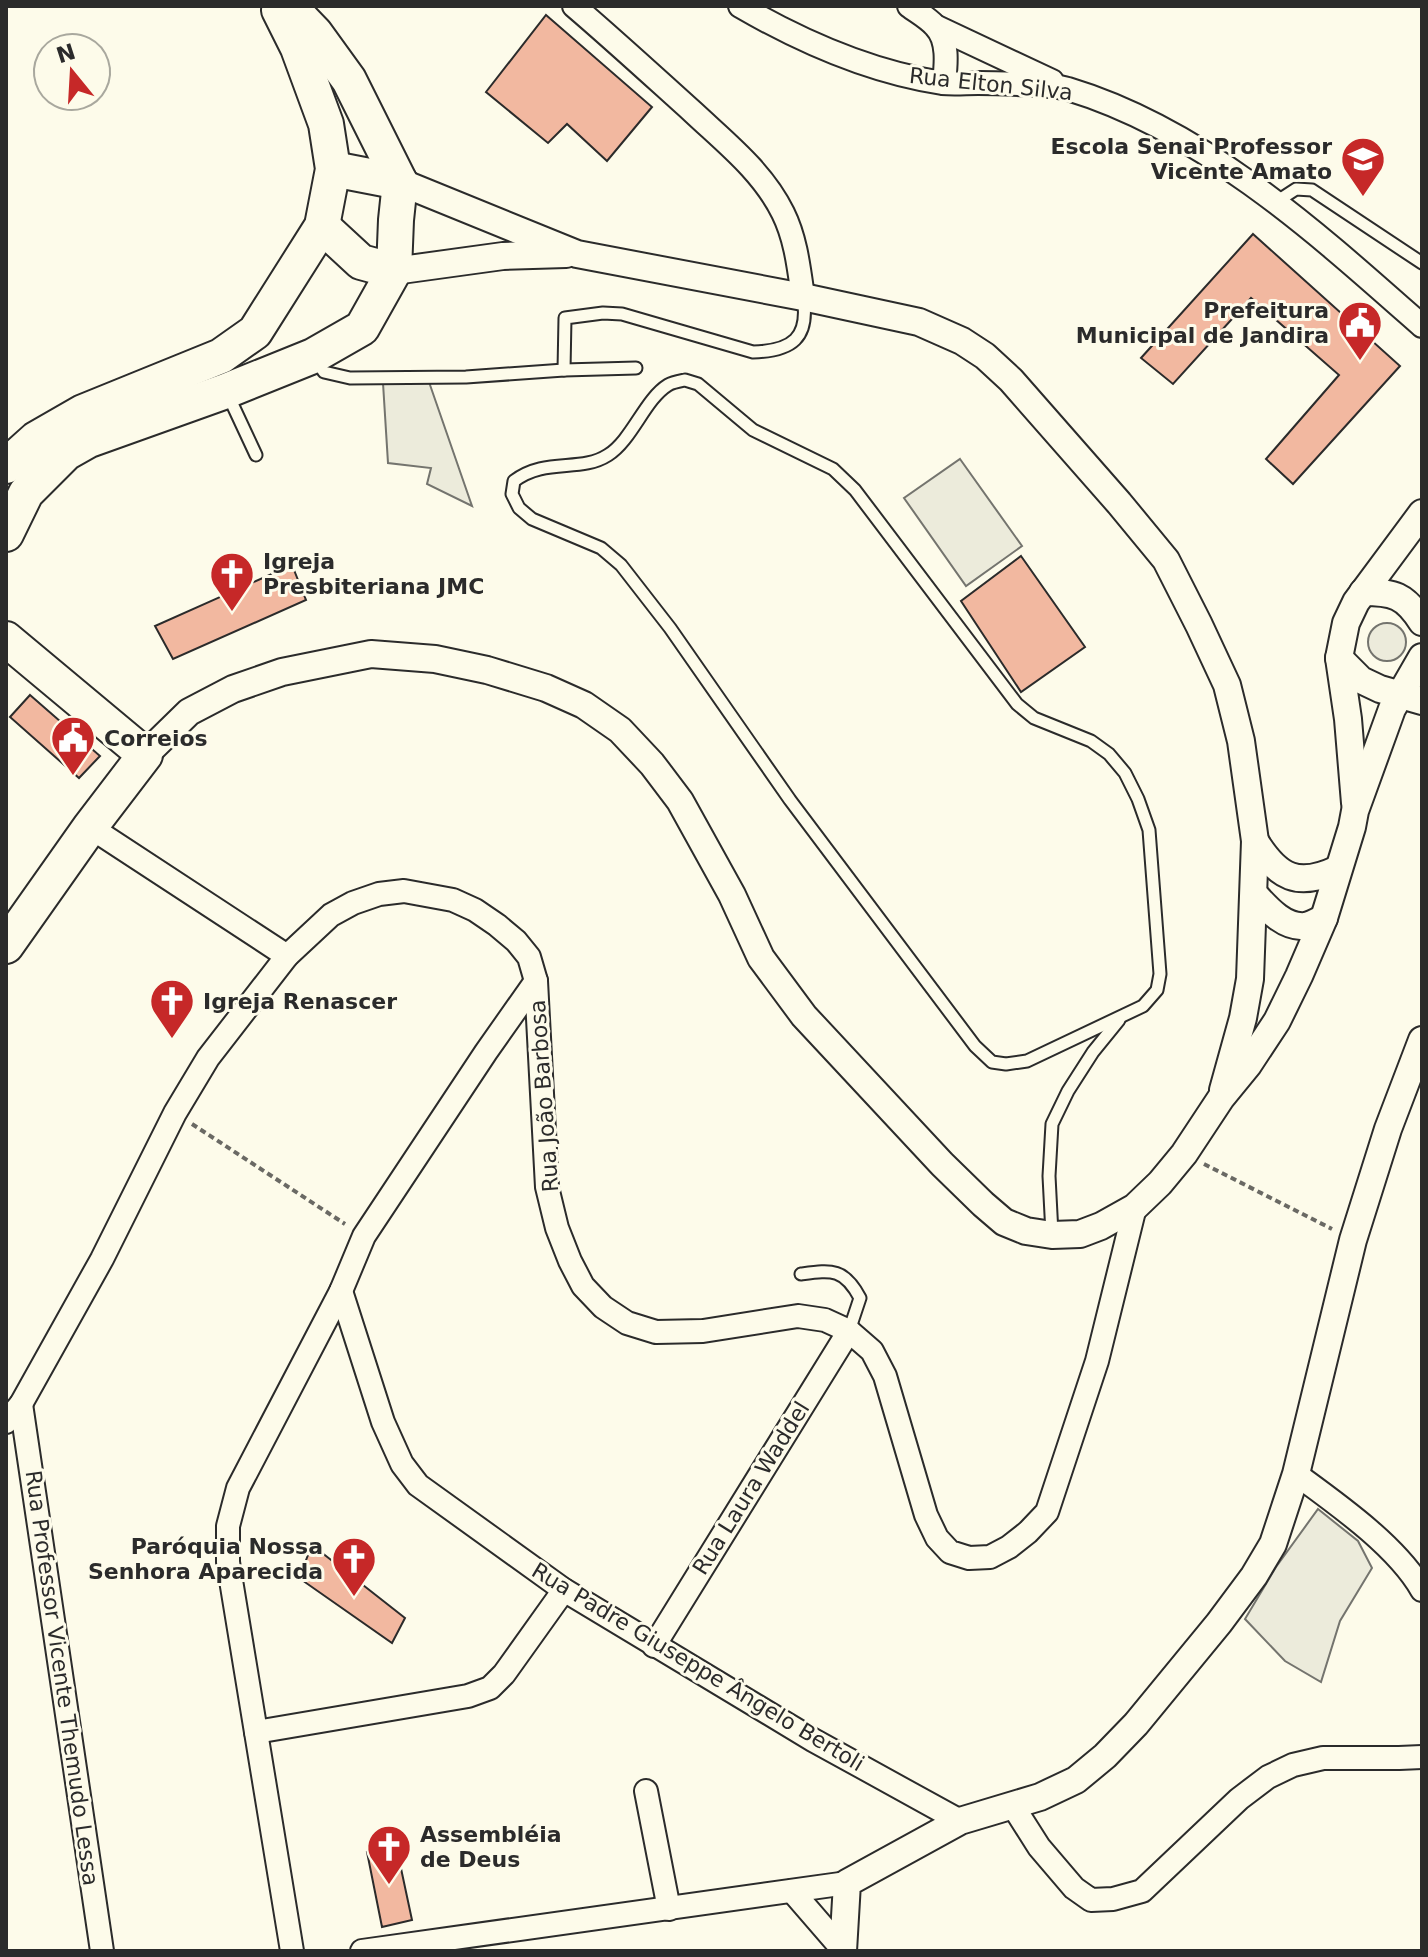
<svg xmlns="http://www.w3.org/2000/svg" width="1428" height="1957" font-family="'DejaVu Sans',sans-serif">
  <style>
    .green { fill: #ecebdb; stroke: #74746e; stroke-width: 2 }
    .building { fill: #f2b8a0; stroke: #2b2b2b; stroke-width: 2 }
    .lines { fill: none; stroke-linecap: round; stroke-linejoin: round }
    .service-casing { stroke: #2b2b2b; stroke-width: 15 }
    .minor-casing { stroke: #2b2b2b; stroke-width: 26 }
    .tertiary-casing { stroke: #2b2b2b; stroke-width: 30 }
    .primary-casing { stroke: #2b2b2b; stroke-width: 38 }
    .path { stroke: #6a6964; stroke-width: 4; stroke-dasharray: 6 4; stroke-linecap: butt }
    .service { stroke: #fdfbea; stroke-width: 11 }
    .minor { stroke: #fdfbea; stroke-width: 22 }
    .tertiary { stroke: #fdfbea; stroke-width: 26 }
    .primary { stroke: #fdfbea; stroke-width: 34 }
    .labels { text-anchor: middle; dominant-baseline: central; stroke-width: 6; stroke-linejoin: round; paint-order: stroke }
    .street-label { font-size: 22px; fill: #2b2b2b; stroke: #fdfbea }
    .poi-label { font-size: 22px; font-weight: bold; fill: #2b2b2b; stroke: #fdfbea; text-anchor: start }
  </style>
  <rect width="100%" height="100%" fill="#fdfbea"/>
  <g class="green">
    <polygon points="429,382 472,506 427,484 431,468 388,463 383,383"/>
    <polygon points="960,459 1022,546 966,586 904,498"/>
    <circle cx="1387" cy="642" r="19"/>
    <polygon points="1318,1509 1358,1541 1372,1568 1340,1621 1321,1682 1285,1661 1245,1619 1276,1567"/>
  </g>
  <g class="building">
    <polygon points="546,15 652,107 607,161 567,124 548,143 486,92"/>
    <polygon points="1253,234 1400,366 1293,484 1266,459 1339,375 1251,298 1173,384 1141,358"/>
    <polygon points="1021,556 1085,647 1021,692 961,601"/>
    <polygon points="292,565 306,600 173,659 155,626"/>
    <polygon points="30,695 100,756 79,778 10,717"/>
    <polygon points="312,1545 405,1618 392,1643 299,1578"/>
    <polygon points="396,1845 412,1920 382,1927 367,1852"/>
  </g>
  <g class="lines">
    <g class="service-casing">
      <g id="service">
        <polyline points="1276,202 1296,189 1312,190 1422,263"/>
        <polyline points="316,360 324,372 350,378 466,377 564,370 636,368"/>
        <path d="M564 370 565 318 603 313 622 314 753 352C792 351 810 338 803 297"/>
        <path d="M685 380 698 384 753 430 833 469 855 490 1017 704 1034 718 1091 741 1109 754 1125 773 1138 799 1149 830 1160 974 1157 990 1143 1006 1027 1061 1006 1064 992 1062 975 1046 790 800 670 628 621 565 601 548 532 519 519 508 512 494 514 481C546 457 580 473 608 455 632 440 645 399 668 385 673 382 680 381 685 380Z"/>
        <polyline points="228,395 256,455"/>
        <polyline points="1052,1234 1049,1176 1052,1124 1068,1091 1093,1052 1119,1020"/>
        <path d="M801 1274C832 1270 844 1268 860 1298L849 1331"/>
      </g>
    </g>
    <g class="minor-casing">
      <g id="minor">
        <path d="M574 6C615 41 654 77 694 113 726 143 763 172 783 213 796 239 799 269 803 297"/>
        <path d="M740 6C802 42 870 72 942 83 954 84 966 83 978 83 998 83 1018 84 1039 85 1048 86 1059 86 1068 89 1204 130 1318 234 1422 326"/>
        <path d="M909 6C917 12 928 18 935 26 949 40 946 65 944 83"/>
        <polyline points="937,27 1052,81"/>
        <polyline points="90,827 287,956"/>
        <polyline points="341,1291 383,1422 402,1464 418,1485 564,1590 813,1740 960,1821"/>
        <polyline points="21,1404 102,1951"/>
        <polyline points="6,1422 21,1404 102,1259 175,1113 208,1058 287,956 331,915 353,903 379,894 404,891 453,900 475,910 497,925 516,941 529,957 536,981 547,1187 557,1228 570,1261 583,1286 603,1307 627,1323 656,1332 703,1331 798,1316 825,1320 849,1331 872,1351 885,1376 926,1515 937,1538 950,1552 969,1558 990,1557 1009,1547 1028,1532 1047,1512 1097,1361 1135,1207"/>
        <path d="M1296 1474C1337 1504 1397 1546 1422 1590"/>
        <polyline points="654,1646 849,1331"/>
        <polyline points="256,1732 468,1696 490,1688 504,1674 564,1590"/>
        <polyline points="646,1791 669,1909"/>
        <polyline points="1013,1806 1039,1847 1074,1888 1091,1900 1113,1899 1142,1891 1239,1799 1268,1777 1293,1765 1323,1758 1399,1758 1422,1757"/>
        <polyline points="792,1891 843,1950"/>
        <polyline points="292,1951 228,1562 228,1526 238,1488 341,1291 364,1236 486,1052 536,981"/>
        <polyline points="362,1951 847,1883"/>
      </g>
    </g>
    <g class="tertiary-casing">
      <g id="tertiary">
        <polyline points="400,182 577,254 803,297 919,322 962,341 985,356 1011,380 1119,503 1166,560 1199,625 1227,685 1241,741 1255,841 1250,979 1243,1018 1223,1090"/>
        <polyline points="394,271 503,256 566,254"/>
        <path d="M1363 592C1393 592 1405 595 1422 622"/>
        <polyline points="1339,658 1361,680 1380,689 1422,701"/>
        <polyline points="145,755 189,712 233,689 282,672 371,654 435,659 487,670 546,688 584,705 620,730 652,764 680,801 732,895 761,958 804,1016 942,1164 983,1204 1004,1222 1026,1231 1052,1235 1080,1234 1101,1226 1135,1207 1160,1183 1184,1154 1221,1098 1248,1065 1277,1021 1299,976 1324,918 1352,827 1355,811 1392,709 1422,657"/>
        <polyline points="1355,803 1348,719 1339,658 1346,623 1356,602 1422,513"/>
        <path d="M1255 841C1278 878 1298 888 1338 869"/>
        <path d="M1255 895C1267 908 1284 928 1305 926 1311 925 1318 921 1324 918"/>
        <polyline points="843,1951 847,1883 960,1821 1040,1797 1076,1780 1105,1756 1136,1724 1219,1623 1254,1576 1273,1544 1296,1474 1353,1240 1388,1129 1422,1040"/>
      </g>
    </g>
    <g class="primary-casing">
      <g id="primary">
        <polyline points="333,169 400,182"/>
        <polyline points="322,226 361,262 394,271"/>
        <polyline points="6,466 36,439 83,412 221,356 255,332 322,226 333,169 326,124 298,48 279,10"/>
        <polyline points="6,534 26,493 66,453 89,440 226,391 313,356 362,328 394,271 396,220 400,182 349,80 315,33 289,6"/>
        <polyline points="6,639 145,755 90,827 6,946"/>
      </g>
    </g>
    <g class="path">
      <polyline points="192,1124 345,1224"/>
      <polyline points="1204,1164 1332,1229"/>
    </g>
    <use href="#service" class="service"/>
    <use href="#minor" class="minor"/>
    <use href="#tertiary" class="tertiary"/>
    <use href="#primary" class="primary"/>
  </g>
  <defs>
    <g id="university-pin" transform="scale(2.3)"><path d="M0 17L-7.5 6A9.5 9.5 0 1 1 7.5 6Z" fill="#c62828" stroke="#fdfbea"/><path d="M0-5L7-2L0 1L-7-2ZM-4 1L0 2.5L4 1V4Q0 6-4 4Z" fill="#fff"/></g>
    <g id="civic-pin" transform="scale(2.3)"><path d="M0 17L-7.5 6A9.5 9.5 0 1 1 7.5 6Z" fill="#c62828" stroke="#fdfbea"/><path d="M-.6-6.5H3V-4.5H.6V-3L4-1V1h2V6H-6V1h2V-1L-.6-3ZM-1.2 2.5V6h2.4V2.5Z" fill="#fff"/></g>
    <g id="church-pin" transform="scale(2.3)"><path d="M0 17L-7.5 6A9.5 9.5 0 1 1 7.5 6Z" fill="#c62828" stroke="#fdfbea"/><path d="M-1.2-6h2.4v3.5h3.3v2.4h-3.3V6h-2.4V-.1h-3.3v-2.4h3.3Z" fill="#fff"/></g>
  </defs>
  <g fill-rule="evenodd">
    <use href="#university-pin" x="1363" y="159"/>
    <use href="#civic-pin" x="1360" y="323"/>
    <use href="#church-pin" x="232" y="574"/>
    <use href="#civic-pin" x="73" y="738"/>
    <use href="#church-pin" x="172" y="1001"/>
    <use href="#church-pin" x="354" y="1559"/>
    <use href="#church-pin" x="389" y="1847"/>
  </g>
  <g class="labels">
    <g class="street-label">
      <text transform="translate(991 84) rotate(6)">Rua Elton Silva</text>
      <text transform="translate(544 1096) rotate(-94)">Rua João Barbosa</text>
      <text transform="translate(751 1488) rotate(-58)">Rua Laura Waddel</text>
      <text transform="translate(698 1667) rotate(31)">Rua Padre Giuseppe Ângelo Bertoli</text>
      <text transform="translate(62 1678) rotate(82)">Rua Professor Vicente Themudo Lessa</text>
    </g>
    <g class="poi-label">
      <text x="1332" y="146" text-anchor="end">Escola Senai Professor<tspan x="1332" dy="25">Vicente Amato</tspan></text>
      <text x="1329" y="310" text-anchor="end">Prefeitura<tspan x="1329" dy="25">Municipal de Jandira</tspan></text>
      <text x="263" y="561">Igreja<tspan x="263" dy="25">Presbiteriana JMC</tspan></text>
      <text x="104" y="738">Correios</text>
      <text x="203" y="1001">Igreja Renascer</text>
      <text x="323" y="1546" text-anchor="end">Paróquia Nossa<tspan x="323" dy="25">Senhora Aparecida</tspan></text>
      <text x="420" y="1834">Assembléia<tspan x="420" dy="25">de Deus</tspan></text>
    </g>
  </g>
  <rect width="1428" height="1957" fill="none" stroke="#2b2b2b" stroke-width="16"/>
  <g transform="translate(72 72) rotate(342)"><circle r="38" fill="#fdfbea" stroke="#a9a89e" stroke-width="2"/>
  <path d="M0-6L14 30L0 20L-14 30Z" fill="#c62828"/>
  <text y="-12" font-size="22" font-weight="bold" text-anchor="middle" fill="#2b2b2b">N</text>
  </g>
</svg>
